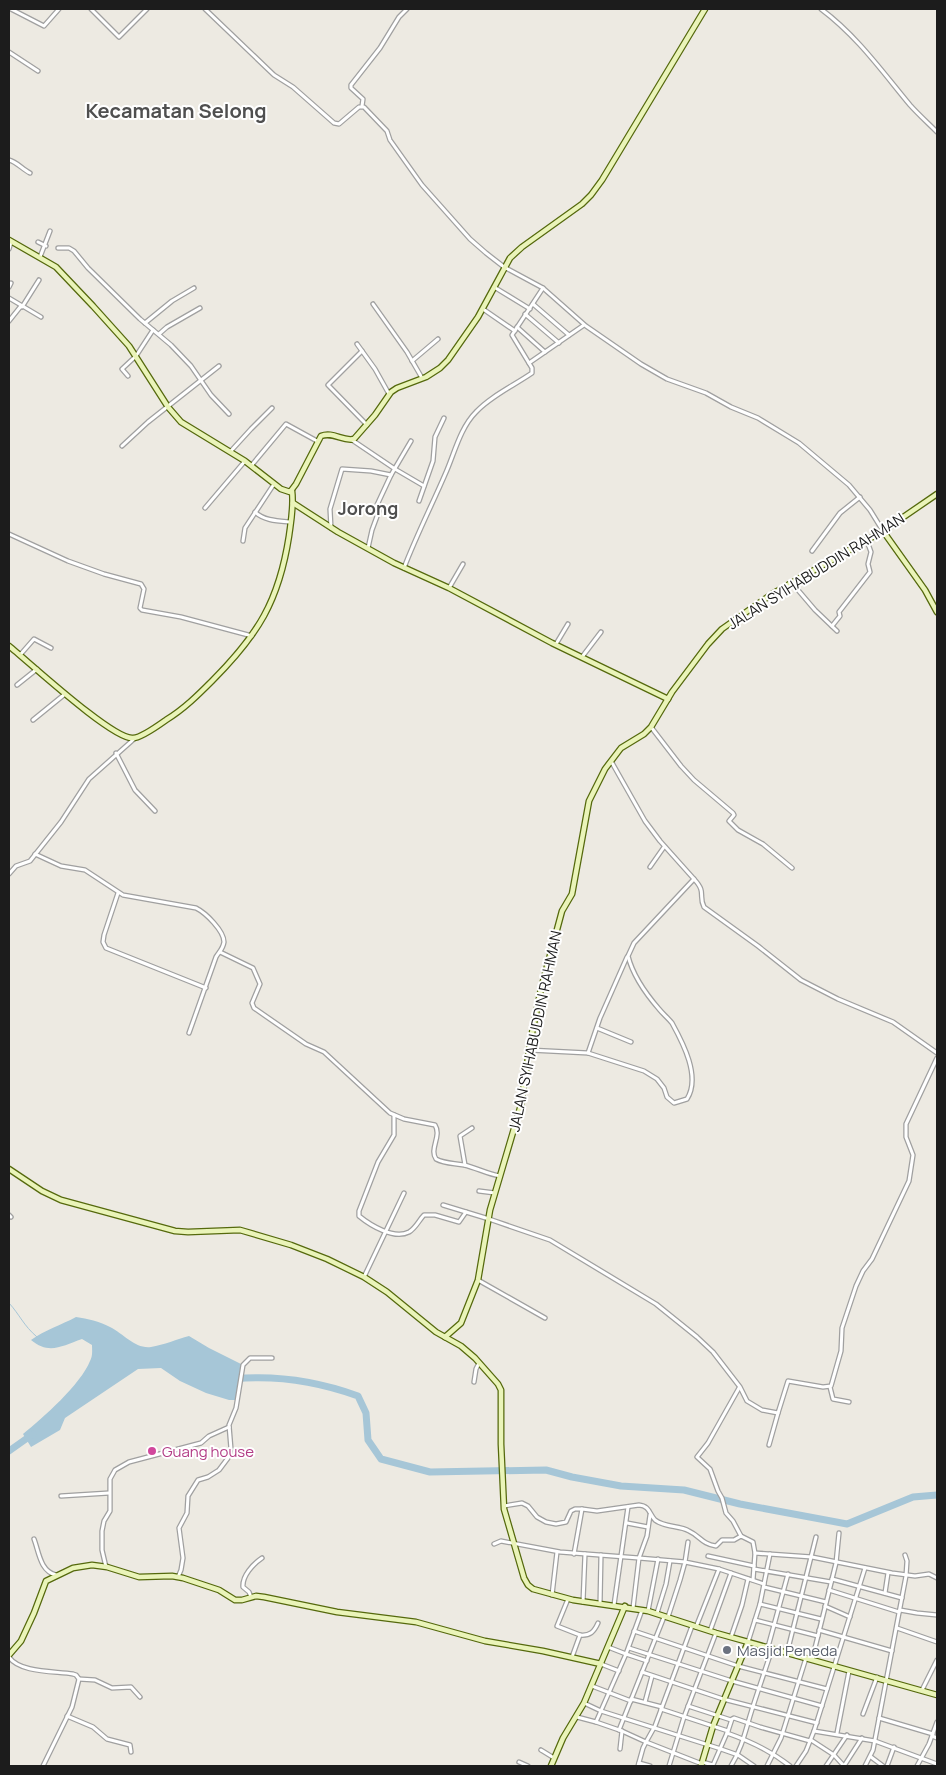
<svg xmlns="http://www.w3.org/2000/svg" width="946" height="1775" font-family="Manrope,sans-serif">
  <style>
    .water { fill: #a6c6d7 }
    .lines { fill: none; stroke-linecap: round; stroke-linejoin: round }
    .stream { stroke: #a6c6d7; stroke-width: 1 }
    .river { stroke: #a6c6d7; stroke-width: 7 }
    .street-casing { stroke: #a0a0a0; stroke-width: 5.5 }
    .secondary-casing { stroke: #55690d; stroke-width: 7 }
    .street { stroke: #fff; stroke-width: 3 }
    .secondary { stroke: #eaf4b9; stroke-width: 4.5 }
    .hotel-dot { fill: #d1479c; stroke: #fff; stroke-width: 2 }
    .worship-dot { fill: #6b7280; stroke: #fff; stroke-width: 2 }
    .labels { text-anchor: middle; dominant-baseline: central; stroke-width: 4; stroke-linejoin: round; paint-order: stroke }
    .street-label { font-size: 15px; fill: #1c1c1c; stroke: #fff }
    .hotel-label { font-size: 15px; fill: #b23c85; stroke: #fff; text-anchor: start }
    .worship-label { font-size: 15px; fill: #5b616d; stroke: #fff; text-anchor: start }
    .quarter-label { font-size: 18px; font-weight: bold; fill: #4f4f4f; stroke: #fff }
    .district-label { font-size: 20px; font-weight: bold; fill: #4f4f4f; stroke: #fff }
  </style>
  <rect width="100%" height="100%" fill="#edeae2"/>
  <path class="water" d="M76 1317C88 1319 99 1321 110 1327 124 1334 135 1349 151 1347 164 1345 177 1339 189 1336L209 1348 243 1365 236 1400H229L206 1393 180 1381 161 1368 138 1369 65 1418 60 1430 31 1447 23 1434C43 1418 81 1384 90 1361 93 1356 92 1350 92 1345L82 1339C62 1346 49 1355 31 1340 45 1330 61 1325 76 1317Z"/>
  <g class="lines">
    <path class="stream" d="M9 1303C20 1315 23 1325 37 1337"/>
    <g class="river">
      <path d="M234 1379C275 1375 319 1382 358 1396L366 1413 368 1440 381 1459 430 1472 546 1470 572 1477 621 1486 684 1490 740 1504 847 1524 913 1497 937 1495"/>
      <polyline points="9,1451 33,1434"/>
    </g>
    <g class="street-casing">
      <g id="street">
        <polyline points="11,9 44,26 59,9"/>
        <polyline points="91,9 119,37 147,9"/>
        <polyline points="205,9 274,75 293,87 334,123 339,124 359,107 364,107 387,131 390,140 422,185 470,239 486,253 504,267 543,288 586,326 641,364 667,379 706,393 731,407 758,418 799,443 849,485 870,510 883,531"/>
        <path d="M821 9C857 36 881 70 910 105 918 114 928 123 937 132"/>
        <polyline points="9,52 38,71"/>
        <polyline points="362,106 363,99 351,88 351,85 380,48 399,17 407,9"/>
        <path d="M9 160C17 162 22 169 30 173"/>
        <polyline points="38,242 46,246"/>
        <polyline points="58,248 69,248 74,251 88,268 140,319 171,345 191,366 211,395 229,414"/>
        <polyline points="9,249 11,242"/>
        <polyline points="40,257 50,231"/>
        <polyline points="9,287 11,283"/>
        <polyline points="494,287 530,309"/>
        <polyline points="9,298 41,317"/>
        <polyline points="373,304 407,352 422,378"/>
        <polyline points="533,304 569,335"/>
        <polyline points="22,307 39,280"/>
        <polyline points="483,309 515,331"/>
        <polyline points="525,314 559,343"/>
        <polyline points="9,321 21,306"/>
        <polyline points="145,323 172,301 194,288"/>
        <polyline points="517,327 545,352"/>
        <polyline points="159,334 167,327 200,308"/>
        <polyline points="357,344 375,369 389,394"/>
        <polyline points="362,351 328,385 367,425"/>
        <polyline points="412,361 438,339"/>
        <polyline points="529,363 584,325"/>
        <polyline points="128,376 122,369 136,356 153,330"/>
        <polyline points="352,440 395,469 424,486"/>
        <polyline points="122,446 148,422 219,366"/>
        <polyline points="230,452 251,429 272,408"/>
        <polyline points="251,466 286,424 317,441"/>
        <polyline points="419,501 433,461 435,437 444,418"/>
        <polyline points="205,508 245,461"/>
        <path d="M255 512C264 521 279 521 291 522"/>
        <polyline points="331,528 330,509 342,469 371,471 391,475"/>
        <polyline points="9,534 68,561 104,574 141,584 144,589 140,608 142,610 181,617 252,636"/>
        <polyline points="243,541 245,528 274,484"/>
        <polyline points="368,548 372,530 379,511 377,505 391,475 411,441"/>
        <polyline points="812,551 840,513 860,497"/>
        <path d="M404 568C417 534 433 503 447 470 455 451 461 427 476 412 491 396 513 386 532 373V368L512 335 543 288"/>
        <polyline points="792,583 815,610 837,631"/>
        <polyline points="449,588 463,564"/>
        <polyline points="832,626 840,616 839,612 870,572 868,564 871,552 867,541"/>
        <polyline points="556,644 568,624"/>
        <polyline points="20,655 34,639 51,648"/>
        <polyline points="582,657 601,632"/>
        <polyline points="17,685 37,669"/>
        <polyline points="33,720 65,694"/>
        <polyline points="651,727 681,766 694,780 733,813 734,815 729,821 738,830 763,844 792,868"/>
        <polyline points="116,753 135,790 155,811"/>
        <path d="M35 854 61 866 85 870 123 895 196 908C206 913 224 931 224 942 223 949 219 952 216 957L189 1033"/>
        <polyline points="650,867 664,847"/>
        <polyline points="9,874 16,866 30,861 61,822 89,779 134,739"/>
        <path d="M694 879C707 893 698 895 704 907L758 946 801 980 838 999 893 1022 937 1053"/>
        <polyline points="118,893 104,935 103,942 106,948 206,988"/>
        <path d="M220 952 253 968 260 984 252 1003 254 1008 306 1044 324 1052 390 1113 404 1119 435 1125C442 1136 429 1149 436 1159 445 1164 455 1163 464 1165 477 1168 487 1174 500 1176"/>
        <polyline points="597,1028 631,1042"/>
        <path d="M529 1050 588 1053 644 1071 657 1079 664 1088 667 1097 674 1103 687 1099C701 1077 683 1043 672 1023 668 1018 663 1014 659 1009 646 994 633 976 628 956L634 943 694 879 660 841 645 821 611 761"/>
        <polyline points="588,1053 600,1018 627,957"/>
        <path d="M394 1115V1135L378 1162 359 1211V1216C370 1225 394 1240 409 1232 416 1228 419 1220 424 1215H435L459 1222 466 1212"/>
        <polyline points="465,1165 460,1136 472,1128"/>
        <polyline points="479,1191 495,1193"/>
        <polyline points="443,1205 489,1219 550,1240 656,1304 697,1337 713,1352 740,1387 747,1401 762,1410 778,1413 788,1381 823,1387 831,1386 841,1351 842,1328 856,1286 863,1271 872,1259 909,1181 913,1155 906,1137 906,1124 937,1058"/>
        <polyline points="9,1215 11,1217"/>
        <polyline points="364,1277 404,1193"/>
        <polyline points="478,1280 545,1318"/>
        <polyline points="474,1382 476,1369 479,1363"/>
        <polyline points="830,1387 833,1399 849,1402"/>
        <polyline points="739,1388 708,1443 697,1457 710,1469 718,1491 722,1498 726,1513 733,1521 741,1536"/>
        <polyline points="769,1445 778,1413"/>
        <polyline points="61,1496 109,1493"/>
        <polyline points="504,1506 522,1503 528,1506 537,1517 546,1522 556,1524 566,1522 571,1511 575,1509 582,1509"/>
        <polyline points="627,1523 648,1527"/>
        <path d="M34 1539C39 1552 40 1571 56 1575"/>
        <polyline points="688,1542 685,1562 719,1569 764,1584"/>
        <polyline points="494,1544 501,1541 560,1552 639,1558 647,1536 650,1515"/>
        <path d="M574 1554 582 1509 597 1511 639 1505C650 1506 649 1514 655 1520 665 1528 679 1525 689 1531 700 1536 702 1544 716 1546L722 1540H734L741 1536 753 1542 755 1553"/>
        <polyline points="708,1556 754,1566"/>
        <polyline points="106,1567 102,1550 102,1531 104,1521 110,1511 110,1479 115,1470 129,1462 201,1443 209,1436 229,1427"/>
        <polyline points="754,1569 831,1582"/>
        <polyline points="178,1577 181,1570 183,1558 179,1528 187,1513 188,1496 198,1480 208,1477 219,1470 228,1458 231,1449 229,1425 236,1408 243,1365 250,1358 272,1358"/>
        <polyline points="832,1579 902,1598"/>
        <polyline points="753,1580 755,1553 812,1557 892,1573 915,1576 929,1574 937,1578"/>
        <polyline points="764,1587 826,1602"/>
        <polyline points="829,1590 899,1612"/>
        <polyline points="885,1593 888,1573"/>
        <polyline points="552,1595 557,1552"/>
        <path d="M251 1597 249 1592 243 1587C242 1576 253 1564 262 1558"/>
        <polyline points="568,1599 557,1626 580,1635 572,1657"/>
        <polyline points="583,1602 585,1554"/>
        <polyline points="600,1604 601,1555"/>
        <polyline points="760,1604 821,1619"/>
        <polyline points="614,1605 628,1507"/>
        <polyline points="825,1606 850,1617"/>
        <polyline points="633,1608 639,1558 685,1562 680,1580 668,1617"/>
        <polyline points="642,1610 626,1654 647,1661"/>
        <polyline points="900,1610 917,1613 937,1615"/>
        <polyline points="648,1611 658,1559"/>
        <polyline points="657,1613 666,1584 670,1561"/>
        <polyline points="755,1620 818,1636"/>
        <polyline points="692,1626 655,1726 646,1742 702,1764"/>
        <polyline points="696,1627 719,1569"/>
        <polyline points="897,1628 937,1642"/>
        <polyline points="819,1630 892,1651"/>
        <polyline points="634,1631 738,1666 827,1689"/>
        <polyline points="710,1631 731,1573"/>
        <path d="M580 1635C590 1636 594 1632 598 1623"/>
        <polyline points="731,1637 742,1605 748,1579"/>
        <polyline points="748,1642 760,1604 770,1554"/>
        <polyline points="768,1647 788,1574"/>
        <polyline points="629,1648 732,1681 822,1706"/>
        <polyline points="787,1653 816,1537"/>
        <path d="M9 1657C20 1673 55 1671 73 1674L76 1675 79 1679 72 1707 43 1766"/>
        <polyline points="812,1660 836,1563 839,1533"/>
        <polyline points="601,1664 619,1671"/>
        <polyline points="642,1672 723,1699 817,1723"/>
        <polyline points="79,1679 95,1680 112,1688 131,1687 140,1697"/>
        <polyline points="592,1686 631,1701"/>
        <polyline points="922,1690 937,1660"/>
        <polyline points="631,1699 662,1707"/>
        <polyline points="645,1702 652,1676"/>
        <polyline points="584,1703 601,1711 721,1749 738,1755 754,1766"/>
        <polyline points="688,1706 731,1720"/>
        <path d="M661 1709 728 1731 727 1733C750 1741 771 1751 790 1766"/>
        <polyline points="863,1714 877,1677"/>
        <polyline points="67,1716 93,1727 107,1739 130,1745 131,1752"/>
        <polyline points="577,1717 596,1722 626,1654 608,1647"/>
        <polyline points="879,1718 933,1734"/>
        <polyline points="596,1722 622,1731 646,1742 643,1748 638,1766"/>
        <polyline points="619,1730 664,1617"/>
        <polyline points="728,1731 732,1719 734,1718 760,1727 810,1741"/>
        <polyline points="814,1731 875,1741 937,1764"/>
        <polyline points="837,1733 849,1671"/>
        <polyline points="932,1736 937,1738"/>
        <polyline points="811,1740 834,1755 844,1766 862,1738"/>
        <polyline points="620,1749 622,1731"/>
        <polyline points="541,1750 554,1758"/>
        <polyline points="871,1757 883,1766"/>
        <polyline points="519,1762 528,1766"/>
        <polyline points="702,1762 713,1765 727,1733"/>
        <polyline points="639,1763 650,1766"/>
        <polyline points="669,1766 684,1717 716,1633"/>
        <path d="M731 1766C741 1750 745 1733 750 1716 757 1693 765 1671 772 1649"/>
        <polyline points="767,1766 781,1738 806,1658"/>
        <polyline points="796,1766 806,1751 814,1731 865,1568"/>
        <polyline points="826,1766 847,1735"/>
        <polyline points="865,1766 873,1750 906,1576 907,1561 905,1555"/>
        <polyline points="887,1766 894,1747"/>
        <polyline points="917,1766 929,1744 937,1722"/>
      </g>
    </g>
    <g class="secondary-casing">
      <g id="secondary">
        <path d="M9 240 56 267 93 306 129 346 168 407 181 422 245 461 281 489 290 492 296 484 321 436C333 431 343 442 354 439L375 415 391 392 397 388 426 377 440 368 448 360 478 317 510 258 522 247 582 204 591 195 602 180 705 9"/>
        <polyline points="293,503 338,532 394,563 449,588 552,643 668,699"/>
        <polyline points="883,531 925,590 937,612"/>
        <path d="M9 646C29 662 113 740 133 738 141 738 159 725 166 720 184 709 198 695 212 681 258 635 279 601 289 536 291 521 294 506 292 491"/>
        <polyline points="9,1169 42,1191 61,1200 175,1231 188,1232 240,1230 291,1245 327,1259 364,1277 387,1292 436,1332 461,1346 475,1358 498,1384 501,1390 501,1444 504,1509 524,1578 528,1585 533,1589 573,1600 648,1611 716,1633 937,1695"/>
        <polyline points="445,1337 461,1323 478,1280 490,1210 521,1105 531,1038 541,989 562,911 572,894 589,801 605,769 621,748 644,734 651,727 672,692 708,644 722,629 772,594 883,531 937,494"/>
        <polyline points="9,1655 21,1641 34,1613 46,1581 73,1568 92,1565 107,1567 139,1577 172,1576 183,1578 219,1590 235,1600 242,1600 256,1596 264,1597 337,1612 416,1622 485,1641 543,1651 601,1664"/>
        <polyline points="551,1766 563,1738 584,1703 625,1606"/>
        <polyline points="701,1766 713,1726 748,1642"/>
      </g>
    </g>
    <use href="#street" class="street"/>
    <use href="#secondary" class="secondary"/>
  </g>
  <circle class="hotel-dot" cx="152" cy="1451" r="5"/>
  <circle class="worship-dot" cx="727" cy="1650" r="5"/>
  <g class="labels">
    <g class="street-label">
      <text transform="translate(816 571) rotate(-32)">JALAN SYIHABUDDIN RAHMAN</text>
      <text transform="translate(535 1031) rotate(-78)">JALAN SYIHABUDDIN RAHMAN</text>
    </g>
    <g class="hotel-label">
      <text x="162" y="1451">Guang house</text>
    </g>
    <g class="worship-label">
      <text x="737" y="1650">Masjid Peneda</text>
    </g>
    <g class="quarter-label">
      <text x="368" y="508">Jorong</text>
    </g>
    <g class="district-label">
      <text x="176" y="110">Kecamatan Selong</text>
    </g>
  </g>
  <rect width="946" height="1775" fill="none" stroke="#1c1c1c" stroke-width="20"/>
</svg>
